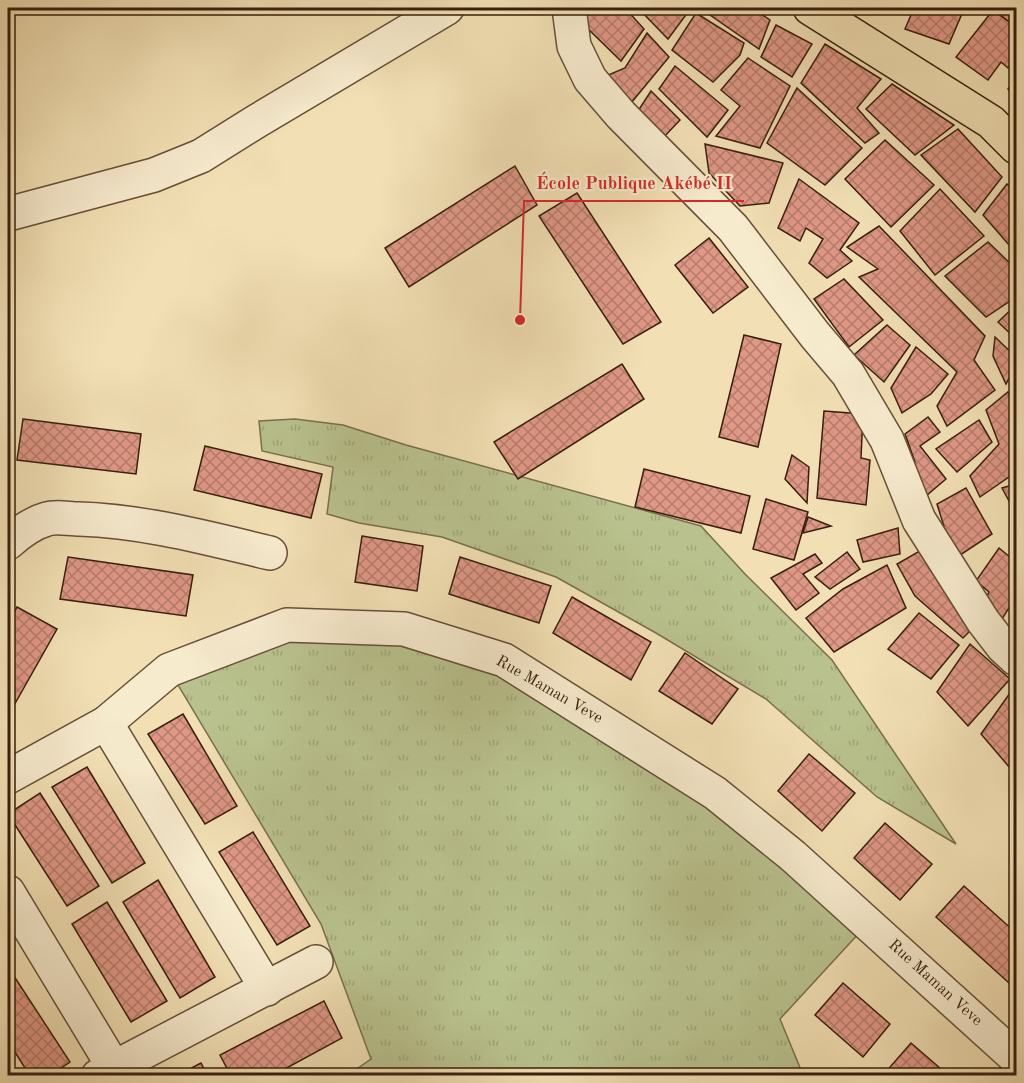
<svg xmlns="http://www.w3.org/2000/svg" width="1024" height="1083" font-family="'Old Standard TT',serif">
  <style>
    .grass { fill: url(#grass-tufts); stroke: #78704e; stroke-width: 1.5 }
    .building { fill: url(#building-cross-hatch); stroke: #371f0d; stroke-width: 1.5 }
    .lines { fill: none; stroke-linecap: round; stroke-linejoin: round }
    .minor-casing { stroke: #664f37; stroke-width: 36 }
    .major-casing { stroke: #371f0d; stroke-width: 36 }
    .minor { stroke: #f7ebce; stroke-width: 33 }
    .major { stroke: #f2e0b4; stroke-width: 33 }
    .labels { text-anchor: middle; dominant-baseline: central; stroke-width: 4.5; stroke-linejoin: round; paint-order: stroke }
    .street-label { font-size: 16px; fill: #371f0d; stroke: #f7ebce }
    .leader { fill: none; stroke: #d62828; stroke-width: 2 }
    .callout-dot { fill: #d62828; stroke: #f7ebce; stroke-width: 2 }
    .callout-label { font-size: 18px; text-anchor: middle; font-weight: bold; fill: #d62828; stroke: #f7ebce; stroke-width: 4.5; stroke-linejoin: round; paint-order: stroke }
  </style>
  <defs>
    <pattern id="grass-tufts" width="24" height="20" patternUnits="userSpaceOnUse" patternTransform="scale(1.5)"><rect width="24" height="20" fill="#b9c28e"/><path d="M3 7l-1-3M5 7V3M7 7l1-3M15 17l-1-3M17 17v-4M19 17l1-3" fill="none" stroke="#a0a679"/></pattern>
    <pattern id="building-cross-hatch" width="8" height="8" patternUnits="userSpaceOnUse" patternTransform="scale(1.5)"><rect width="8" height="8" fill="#df9786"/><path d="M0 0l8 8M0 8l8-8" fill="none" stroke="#b67b6c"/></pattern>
  </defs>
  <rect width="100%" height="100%" fill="#f2e0b4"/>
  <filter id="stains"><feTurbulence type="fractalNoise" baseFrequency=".00333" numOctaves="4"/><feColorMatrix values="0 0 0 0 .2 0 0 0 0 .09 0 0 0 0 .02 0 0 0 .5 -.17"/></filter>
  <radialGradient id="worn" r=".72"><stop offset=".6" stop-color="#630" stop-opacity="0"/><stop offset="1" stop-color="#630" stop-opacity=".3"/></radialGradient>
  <g class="grass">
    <polygon points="295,419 343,425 406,445 701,526 745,574 832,660 956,844 877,797 766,699 656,633 556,577 442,537 359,523 327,514 333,467 262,451 259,421"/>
    <polygon points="287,625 504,660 679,769 860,932 780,1019 803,1075 348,1075 371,1059 321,924 169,670"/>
  </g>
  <g class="building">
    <polygon points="595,8 625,8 644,29 621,61 581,22"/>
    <polygon points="638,8 691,8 668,39"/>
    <polygon points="700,8 752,8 770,20 759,49"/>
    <polygon points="914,8 978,8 976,12 964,9 949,44 905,29"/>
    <polygon points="994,8 1016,8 1016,27 993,10"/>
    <polygon points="993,10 1016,27 1016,58 1008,68 1001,62 988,80 956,57"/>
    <polygon points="696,13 744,43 740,55 713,82 672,50"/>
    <polygon points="776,25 812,44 792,77 761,57"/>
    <polygon points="647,33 669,57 631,103 606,76 625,68"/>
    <polygon points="825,44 881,79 857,108 879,133 865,143 801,83"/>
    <polygon points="748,58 790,86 760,148 716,136 740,106 721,90"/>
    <polygon points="675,66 728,110 707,137 659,89"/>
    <polygon points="1016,72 1016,98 1008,89 1013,82 1011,77"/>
    <polygon points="892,84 954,125 915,155 866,109"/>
    <polygon points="797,88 862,148 825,185 767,143"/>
    <polygon points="651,91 680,120 662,139 638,111"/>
    <polygon points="958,129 1002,177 975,212 921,155"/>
    <polygon points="885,140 934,185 891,227 845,179"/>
    <polygon points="705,144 783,163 769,203 740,206 709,173"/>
    <polygon points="515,166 537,205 409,287 385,248"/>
    <polygon points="799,179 859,223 840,250 852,261 827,278 809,263 823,239 806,228 800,241 778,228"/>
    <polygon points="1007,184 1016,193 1016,253 983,215"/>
    <polygon points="940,189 984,236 935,275 900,231"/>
    <polygon points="577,193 661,322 623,344 539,216"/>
    <polygon points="879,226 985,336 974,360 995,390 947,426 937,406 957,372 859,277 878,269 847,247"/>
    <polygon points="709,238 748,287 713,313 675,265"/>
    <polygon points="988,242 1016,269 1016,297 986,317 945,276"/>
    <polygon points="844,279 883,320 849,347 814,299"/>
    <polygon points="1016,305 1016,339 998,322"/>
    <polygon points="887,325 910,345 884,382 854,355"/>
    <polygon points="744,335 781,344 758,447 719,437"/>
    <polygon points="995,337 1016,357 1016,365 1006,384 993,356"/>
    <polygon points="916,347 948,374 931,394 902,413 891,388"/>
    <polygon points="622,364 644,399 518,479 494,442"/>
    <polygon points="1008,392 1016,406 1016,472 980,497 970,476 999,444 986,410"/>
    <polygon points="824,411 863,414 861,458 870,460 866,505 817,498"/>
    <polygon points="928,417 940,432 920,446 946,479 927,495 910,468 915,462 905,434"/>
    <polygon points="23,419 141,434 136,474 17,460"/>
    <polygon points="979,420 992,442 957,472 936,449"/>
    <polygon points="205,446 322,474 311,518 194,490"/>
    <polygon points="792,455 809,467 807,503 785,479"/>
    <polygon points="644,469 750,496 741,533 635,507"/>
    <polygon points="1016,484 1016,514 1002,488"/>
    <polygon points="966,488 992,534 954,559 937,504"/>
    <polygon points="766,499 808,512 794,560 753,549"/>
    <polygon points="808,517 831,526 803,533"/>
    <polygon points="898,528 900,554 863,562 857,540"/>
    <polygon points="362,536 423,546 417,591 355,582"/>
    <polygon points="925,548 973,628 963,638 915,596 897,564"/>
    <polygon points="999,548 1016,562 1016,597 1000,622 985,600 989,592 976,581"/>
    <polygon points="847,552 860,569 830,589 815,577"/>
    <polygon points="815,554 822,563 803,574 819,593 796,610 771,578"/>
    <polygon points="68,557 193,575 186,616 60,599"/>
    <polygon points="460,557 551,586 539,623 449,594"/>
    <polygon points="887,565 906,608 834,652 806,618 843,589"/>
    <polygon points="572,597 651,642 631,680 553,633"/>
    <polygon points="17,607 57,629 8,716 8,624"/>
    <polygon points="919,613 959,645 931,679 888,649"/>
    <polygon points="970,644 1010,679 968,726 937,692"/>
    <polygon points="685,653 738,689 712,724 659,691"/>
    <polygon points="1015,686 1016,687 1016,775 981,734"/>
    <polygon points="183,714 237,806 205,824 148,734"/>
    <polygon points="809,754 855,793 822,831 778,791"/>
    <polygon points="87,767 145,863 112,883 52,787"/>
    <polygon points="40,793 99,886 67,906 8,814"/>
    <polygon points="885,823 932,864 900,900 854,858"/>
    <polygon points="253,832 310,926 277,945 219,852"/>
    <polygon points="158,880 215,977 180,998 123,902"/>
    <polygon points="964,886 1016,933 1016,974 1009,983 936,917"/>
    <polygon points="107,902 167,1001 131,1022 72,924"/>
    <polygon points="8,967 70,1062 49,1076 30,1076 8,1041"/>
    <polygon points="843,983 890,1024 863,1057 815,1015"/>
    <polygon points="324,1001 342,1038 272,1076 231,1076 220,1055"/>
    <polygon points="911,1043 949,1076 884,1074"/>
    <polygon points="201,1063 208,1076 176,1076"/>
  </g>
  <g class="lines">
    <g class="minor-casing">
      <g id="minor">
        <polyline points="569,8 574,46 590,79 621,115 733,228 815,335 848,374 887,440 919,520 983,621 1003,647 1016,659"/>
        <polyline points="8,214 154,175 201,156 257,121 447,8"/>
        <path d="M8 543C19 533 32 523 47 519 56 516 69 519 79 519 144 521 207 538 270 553"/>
        <polyline points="106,723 267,989"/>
        <polyline points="8,777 106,723 169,670 287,625 404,629 504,660 715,793 793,856 1016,1058"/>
        <polyline points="8,892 113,1066"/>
        <polyline points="98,1076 316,962"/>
      </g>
    </g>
    <g class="major-casing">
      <polyline id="major" points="810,8 991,122 1016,147"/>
    </g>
    <use href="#minor" class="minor"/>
    <use href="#major" class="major"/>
  </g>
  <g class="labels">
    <g class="street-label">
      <text transform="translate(549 690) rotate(30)">Rue Maman Veve</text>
      <text transform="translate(935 983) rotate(42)">Rue Maman Veve</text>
    </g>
  </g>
  <path class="leader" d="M520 320L524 201H744"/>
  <circle class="callout-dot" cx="520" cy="320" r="6"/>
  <g class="callout-label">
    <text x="634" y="189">École Publique Akébé II</text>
  </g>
  <rect width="1024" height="1083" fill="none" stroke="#f2e0b4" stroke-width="30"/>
  <rect x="9" y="9" width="1006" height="1065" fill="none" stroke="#371f0d" stroke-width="3"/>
  <rect x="15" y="15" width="994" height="1053" fill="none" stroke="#371f0d" stroke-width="1.5"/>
  <rect width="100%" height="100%" filter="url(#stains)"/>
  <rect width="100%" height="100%" fill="url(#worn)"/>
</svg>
